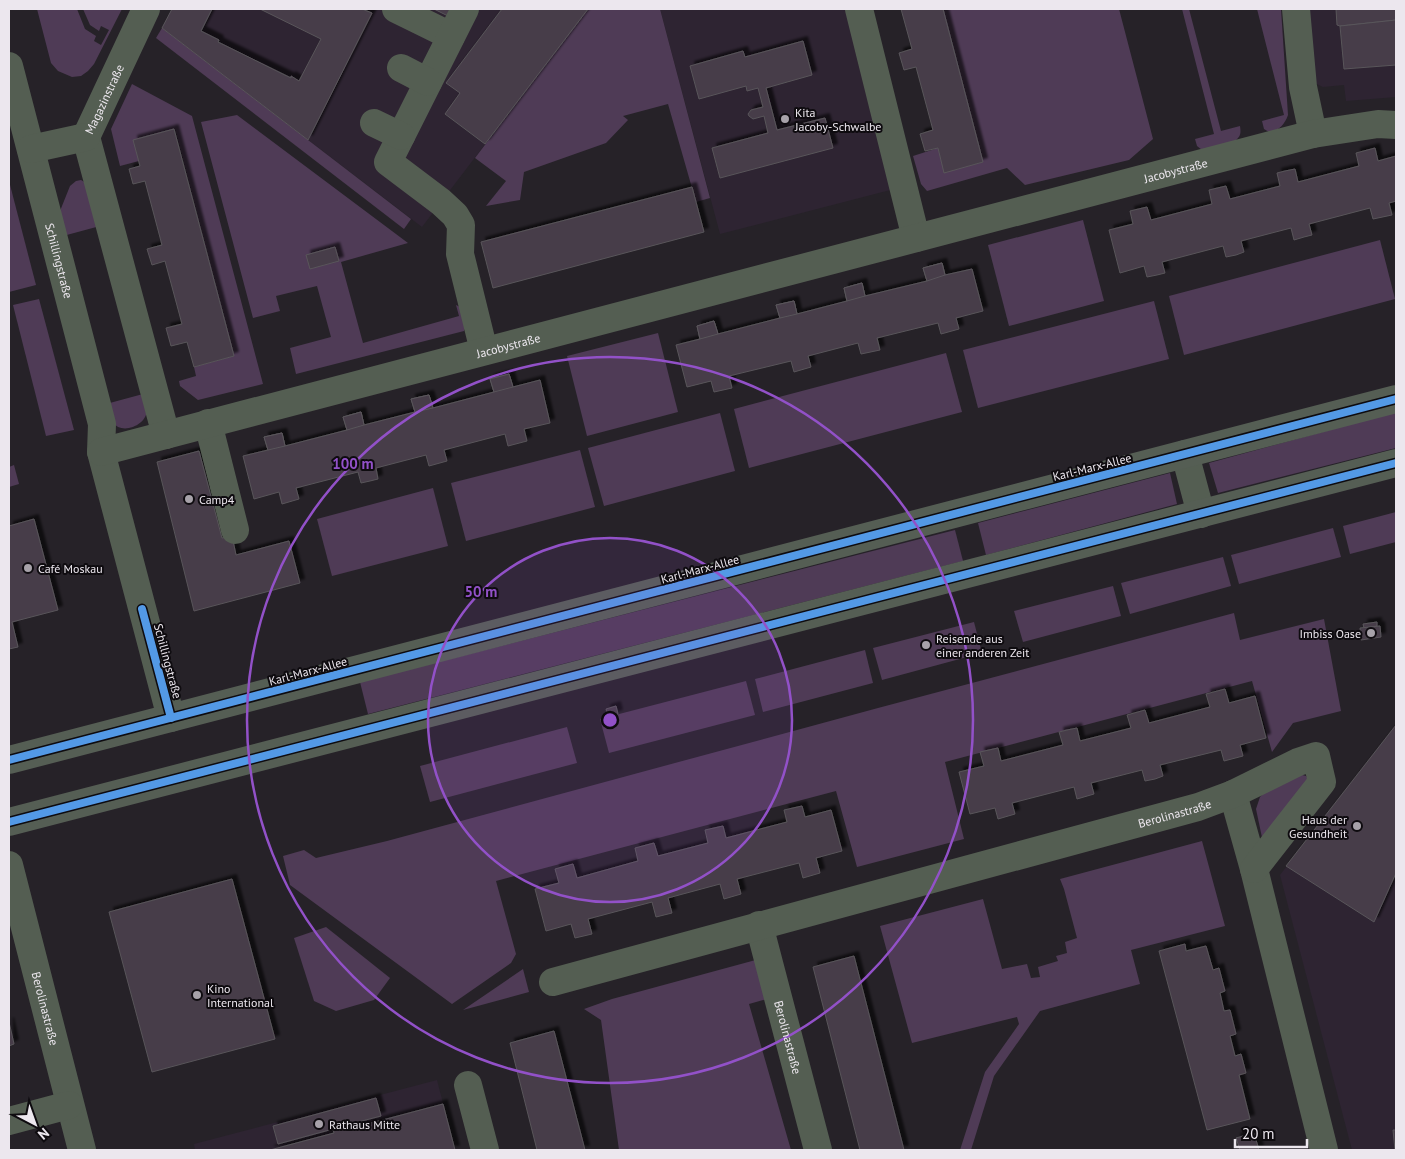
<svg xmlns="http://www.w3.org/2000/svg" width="1405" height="1159" font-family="'PT Sans',sans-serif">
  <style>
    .built { fill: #2e2432 }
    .green { fill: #4f3b56 }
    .building { fill: #463d49; stroke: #59555a; filter: url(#shadow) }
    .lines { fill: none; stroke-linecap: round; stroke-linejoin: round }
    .minor { stroke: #545e52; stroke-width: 28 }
    .major { stroke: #555e54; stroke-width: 28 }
    .cycleway-casing { stroke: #0e0b0f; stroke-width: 11 }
    .cycleway { stroke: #5399e6; stroke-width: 8 }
    .ring { fill: none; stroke: #9251c8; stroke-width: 2.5 }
    .poi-dot { fill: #a7a2a9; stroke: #0e0b0f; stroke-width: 2 }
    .labels { text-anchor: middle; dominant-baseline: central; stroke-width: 4; stroke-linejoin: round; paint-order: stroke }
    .street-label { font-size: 12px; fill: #ece7ee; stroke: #0e0b0f }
    .poi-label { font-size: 12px; fill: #ece7ee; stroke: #0e0b0f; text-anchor: start }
    .centre { fill: #9251c8; stroke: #0e0b0f; stroke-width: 2.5 }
    .ring-label { font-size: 15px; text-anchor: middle; font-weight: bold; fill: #9251c8; stroke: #0e0b0f; stroke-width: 4; stroke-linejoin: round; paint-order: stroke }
  </style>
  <defs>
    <filter id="shadow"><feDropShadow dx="4.5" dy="-4.5" stdDeviation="1" flood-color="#0009"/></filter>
  </defs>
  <rect width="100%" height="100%" fill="#262228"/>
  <g class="built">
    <polygon points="172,9 588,9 422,227 162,28"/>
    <polygon points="660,9 854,9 898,188 720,234"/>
    <polygon points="1306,9 1396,9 1396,97 1346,101 1344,85 1323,87 1315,83"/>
    <polygon points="1396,725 1396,1150 1352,1150 1280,875"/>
    <polygon points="437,1080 455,1150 195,1150 194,1144"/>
  </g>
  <g class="green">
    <polygon points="37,9 77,9 85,29 96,36 94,41 101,45 109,30 101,26 99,31 90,25 83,9 122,9 94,64 88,71 81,76 72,77 58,71 51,63"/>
    <polygon points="588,9 660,9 710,198 696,202 668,104 623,116 628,120 606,143 524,172 520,200 486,206 506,181 475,158"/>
    <polygon points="943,9 1119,9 1153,139 1129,160 1025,185 1007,168 927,191 921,184 913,156 938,148 945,172 983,162"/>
    <path d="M1182 9H1189L1221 131 1240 126C1241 133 1241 136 1235 141L1202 150 1197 146 1195 139 1214 134Z"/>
    <path d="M1257 9H1281L1288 115C1285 124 1279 131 1269 132L1264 129 1262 121 1284 115Z"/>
    <polygon points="162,28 411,219 404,229 156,38"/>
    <polygon points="132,84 192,116 263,384 198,400 180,386 179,381 196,376 194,367 234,356 175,129 134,140 139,161 120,166 111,129"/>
    <polygon points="237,115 408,243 341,262 363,343 459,316 456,305 464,309 467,323 464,331 296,374 290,348 331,337 317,286 276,296 280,311 253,318 201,122"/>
    <polygon points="81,180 86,183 100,226 63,236 58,216 70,186 76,181"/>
    <polygon points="9,181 36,285 9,292"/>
    <polygon points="1083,220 1104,301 1009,326 988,245"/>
    <polygon points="1380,240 1395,299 1184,355 1169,296"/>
    <polygon points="39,299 74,430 46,436 13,305"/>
    <polygon points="1154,301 1169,359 978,408 963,350"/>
    <polygon points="658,333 678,412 587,436 567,356"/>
    <polygon points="946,353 962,412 749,468 734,409"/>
    <path d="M143 394C144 398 147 404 147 409 148 425 121 436 113 422 110 417 108 410 106 404Z"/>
    <polygon points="1396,412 1396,448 1218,493 1209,463"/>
    <polygon points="720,413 735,471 604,506 588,448"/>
    <polygon points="580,450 595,507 466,541 451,483"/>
    <polygon points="14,465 19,484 9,487 9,467"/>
    <polygon points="1170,473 1177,504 986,555 978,523"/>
    <polygon points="433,488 448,546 332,576 317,519"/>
    <polygon points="1396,512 1396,542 1350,554 1343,526"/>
    <polygon points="1333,528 1341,557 1239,584 1231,555"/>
    <polygon points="955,530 963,561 368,714 360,682"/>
    <polygon points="1223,557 1231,586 1130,614 1121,583"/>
    <polygon points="1113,586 1121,616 1023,642 1014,611"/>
    <polygon points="1234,613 1240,640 1324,619 1341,711 1293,723 1272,752 1252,681 945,762 964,839 857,867 836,791 496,881 516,954 511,963 452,1004 290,885 283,856 304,850 316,858 387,841 878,708"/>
    <polygon points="974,622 982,653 882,680 873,648"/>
    <polygon points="865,650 873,683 763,712 755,679"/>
    <polygon points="746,681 755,715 609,753 600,719"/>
    <polygon points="567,727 577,763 430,802 420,766"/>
    <polygon points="1299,774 1306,776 1311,782 1264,847 1256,809 1260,797 1273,783"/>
    <polygon points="1202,841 1225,926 1131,950 1140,984 1040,1011 994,1076 971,1150 960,1150 985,1072 1019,1024 1017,1017 912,1043 880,926 983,899 1002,969 1027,964 1031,978 1040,977 1038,967 1058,961 1056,956 1067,953 1065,942 1077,938 1064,889 1060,879"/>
    <polygon points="326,927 390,978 374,1000 336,1011 314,1001 294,938"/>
    <polygon points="763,958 778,996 749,1004 791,1150 619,1150 601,1020 584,1009 612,999"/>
    <polygon points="523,969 529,992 463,1010"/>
  </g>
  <g class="building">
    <polygon points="172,9 212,9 201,31 219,40 218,42 291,78 291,76 299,81 321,39 260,9 362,9 372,13 308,140 162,28"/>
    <polygon points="434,9 452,9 448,16"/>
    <polygon points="502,9 588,9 485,144 445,114 460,93 446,83"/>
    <polygon points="901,9 943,9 983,162 944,173 938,148 925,151 920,134 933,130 916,67 904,70 899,53 912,49"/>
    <polygon points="1336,9 1396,9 1396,20 1340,26 1337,25"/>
    <polygon points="1396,20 1396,65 1344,69 1340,26"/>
    <polygon points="803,41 812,75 766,88 777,130 825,118 833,148 720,178 712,148 768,133 764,116 753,119 749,116 748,114 751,110 763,107 758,88 747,91 746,86 699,99 690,66 743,51 745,57"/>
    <polygon points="174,129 234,356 194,367 187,342 171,346 166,328 182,324 165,261 152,265 147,249 162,245 145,181 133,184 129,169 140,166 133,140"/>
    <polygon points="1375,148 1378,161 1396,156 1396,201 1389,203 1392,215 1373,219 1370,208 1309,224 1312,235 1304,237 1294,240 1291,228 1241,241 1244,252 1236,255 1226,257 1223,246 1162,262 1165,273 1157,275 1147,277 1144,266 1120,273 1109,230 1133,224 1130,211 1147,207 1151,220 1212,204 1209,190 1226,186 1230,199 1280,186 1277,173 1285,171 1295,169 1298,182 1359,166 1356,153"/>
    <polygon points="692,187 704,232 493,288 481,242"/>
    <polygon points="335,247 339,261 310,269 306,255"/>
    <polygon points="942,263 945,275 972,269 983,311 956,318 959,329 941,334 938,323 877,338 880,350 861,354 858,343 808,356 811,367 794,372 791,361 729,376 732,388 714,392 711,381 687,387 676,345 700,339 697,326 714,321 718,334 780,318 776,305 794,301 797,314 847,301 844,288 862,283 865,296 927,281 923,268"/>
    <polygon points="942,263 945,275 927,281 923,268"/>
    <polygon points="862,283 865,296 847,301 844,288"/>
    <polygon points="794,301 797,314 780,318 776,305"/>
    <polygon points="714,321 718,334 700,339 697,326"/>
    <polygon points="509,374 513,387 540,380 550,423 524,429 527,441 508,446 505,434 444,450 447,461 429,466 426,455 376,468 378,479 370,481 361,483 358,472 296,488 299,499 282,504 279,492 254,499 243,456 268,450 264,437 282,433 285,446 347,430 343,417 361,412 364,425 415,412 411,399 429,395 433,408 494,392 490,379"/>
    <polygon points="509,374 513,387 494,392 490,379"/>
    <polygon points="429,395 433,408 415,412 411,399"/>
    <polygon points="361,412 364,425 347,430 343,417"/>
    <polygon points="282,433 285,446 268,450 264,437"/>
    <polygon points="199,451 222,538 232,536 236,555 289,541 300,583 194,611 157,462"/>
    <polygon points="34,519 58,610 12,622 18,647 9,649 9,526"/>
    <polygon points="1377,622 1377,626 1364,628 1363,624"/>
    <polygon points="1380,626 1381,637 1361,640 1360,628"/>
    <polygon points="1225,689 1229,703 1255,696 1266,738 1240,745 1243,756 1224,761 1221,750 1160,765 1163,776 1155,779 1145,781 1142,770 1091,783 1094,794 1077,799 1074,787 1012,803 1015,814 998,819 995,808 970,814 959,772 984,766 980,752 998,748 1001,761 1063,745 1059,732 1067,730 1077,728 1080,741 1131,728 1127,715 1145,710 1149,723 1210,707 1206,694"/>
    <polygon points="616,706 618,714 608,717 606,709"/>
    <polygon points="1396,725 1396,873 1374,922 1286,866"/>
    <polygon points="802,806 805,817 831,810 842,851 816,858 820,873 803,878 799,863 737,879 741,894 724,899 720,884 668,898 672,913 656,917 652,902 588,919 592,934 575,938 571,924 546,931 535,889 559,883 555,869 573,864 577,878 638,861 635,848 654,843 658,856 708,843 705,830 723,826 726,838 787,822 784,810"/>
    <polygon points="232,879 275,1039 152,1072 109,912"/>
    <polygon points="1185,944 1186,951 1206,946 1213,970 1219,968 1225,991 1220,993 1224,1011 1230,1010 1236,1034 1230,1036 1235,1056 1241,1054 1246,1073 1239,1075 1250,1119 1207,1130 1159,951"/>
    <polygon points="854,956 904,1150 860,1150 813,967"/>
    <polygon points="9,1022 14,1044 9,1046"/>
    <polygon points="554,1031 585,1150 537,1150 510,1043"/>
    <polygon points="376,1098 381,1116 358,1122 360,1126 443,1104 455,1150 270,1150 334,1133 333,1129 278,1144 273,1126"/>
    <polygon points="1393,1130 1396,1130 1396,1150 1395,1150"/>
    <polygon points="1254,1133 1259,1150 1240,1150 1236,1138"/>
  </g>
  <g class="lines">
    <g class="minor">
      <polyline points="396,9 451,36"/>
      <polyline points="465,9 388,162 441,202 455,215 461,225 460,254 484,351"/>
      <polyline points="859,9 916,238"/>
      <polyline points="1296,9 1303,87 1313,134"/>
      <path id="s1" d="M9 66 102 424 101 452 171 718"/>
      <polyline points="401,68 428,82"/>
      <polyline points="374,123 401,136"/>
      <polyline points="86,137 166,435"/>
      <path id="s2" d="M86 137 146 9"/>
      <polyline points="31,149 86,137"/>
      <polyline points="208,423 235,530"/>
      <path id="s3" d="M101 452 1313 134 1378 124 1396 125"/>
      <polyline points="1185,454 1201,514"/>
      <polyline points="1233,794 1254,869 1324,1150"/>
      <path id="s4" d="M9 865 82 1150"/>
      <path id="s5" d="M759 925 818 1150"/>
      <path id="s6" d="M553 982 1198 807 1233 794 1298 762 1316 756 1322 782 1254 869"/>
      <polyline points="468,1085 485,1150"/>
      <polyline points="9,1121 69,1105"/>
    </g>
    <g class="major">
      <polyline points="9,760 1396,399"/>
      <polyline points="9,822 1396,463"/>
    </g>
    <g class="cycleway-casing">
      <g id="cycleway">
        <polyline points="142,609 171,718"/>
        <polyline points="9,760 1396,399"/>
        <polyline points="9,822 1396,463"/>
      </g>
    </g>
    <use href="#cycleway" class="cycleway"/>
  </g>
  <circle cx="610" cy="720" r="182" fill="#9251c8" fill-opacity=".12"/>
  <g class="ring">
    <circle cx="610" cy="720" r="182"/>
    <circle cx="610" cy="720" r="363"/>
  </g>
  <g class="poi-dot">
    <circle cx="785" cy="119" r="5"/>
    <circle cx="189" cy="499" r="5"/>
    <circle cx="28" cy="568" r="5"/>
    <circle cx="1371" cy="633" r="5"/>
    <circle cx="926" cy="645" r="5"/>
    <circle cx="1357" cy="826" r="5"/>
    <circle cx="197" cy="995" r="5"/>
    <circle cx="319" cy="1124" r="5"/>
  </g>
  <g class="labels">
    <g class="street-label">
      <text stroke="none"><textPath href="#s2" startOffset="42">Magazinstraße</textPath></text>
      <text stroke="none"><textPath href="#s3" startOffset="1111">Jacobystraße</textPath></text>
      <text stroke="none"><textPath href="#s1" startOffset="201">Schillingstraße</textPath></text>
      <text stroke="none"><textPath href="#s3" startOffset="421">Jacobystraße</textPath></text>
      <text transform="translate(1092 467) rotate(-14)">Karl-Marx-Allee</text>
      <text transform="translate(700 569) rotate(-15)">Karl-Marx-Allee</text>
      <text transform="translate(168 661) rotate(75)">Schillingstraße</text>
      <text transform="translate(308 671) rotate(-15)">Karl-Marx-Allee</text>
      <text stroke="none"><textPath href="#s6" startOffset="644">Berolinastraße</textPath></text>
      <text stroke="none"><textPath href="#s4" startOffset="148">Berolinastraße</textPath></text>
      <text stroke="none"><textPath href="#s5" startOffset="116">Berolinastraße</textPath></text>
    </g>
    <g class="poi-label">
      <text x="795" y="112">Kita<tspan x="795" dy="14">Jacoby-Schwalbe</tspan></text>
      <text x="199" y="499">Camp4</text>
      <text x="38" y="568">Café Moskau</text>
      <text x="1361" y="633" text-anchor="end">Imbiss Oase</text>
      <text x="936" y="638">Reisende aus<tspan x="936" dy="14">einer anderen Zeit</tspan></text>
      <text x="1347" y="819" text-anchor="end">Haus der<tspan x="1347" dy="14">Gesundheit</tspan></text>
      <text x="207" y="988">Kino<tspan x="207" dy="14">International</tspan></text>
      <text x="329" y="1124">Rathaus Mitte</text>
    </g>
  </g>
  <circle cx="610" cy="720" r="8" class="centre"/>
  <g class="ring-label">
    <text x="353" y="469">100 m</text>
    <text x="481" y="597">50 m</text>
  </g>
  <rect width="1405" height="1159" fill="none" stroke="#ece7ee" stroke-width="20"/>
  <g transform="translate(35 1124) rotate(139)" stroke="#0e0b0f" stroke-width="4" paint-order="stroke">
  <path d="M0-4L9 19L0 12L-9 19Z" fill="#ece7ee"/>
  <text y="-8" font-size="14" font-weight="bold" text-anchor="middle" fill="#ece7ee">N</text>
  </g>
  <path d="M1235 1139v8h72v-8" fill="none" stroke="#ece7ee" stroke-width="2.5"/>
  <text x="1242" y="1139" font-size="15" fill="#ece7ee" stroke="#0e0b0f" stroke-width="4" paint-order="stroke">20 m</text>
</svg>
